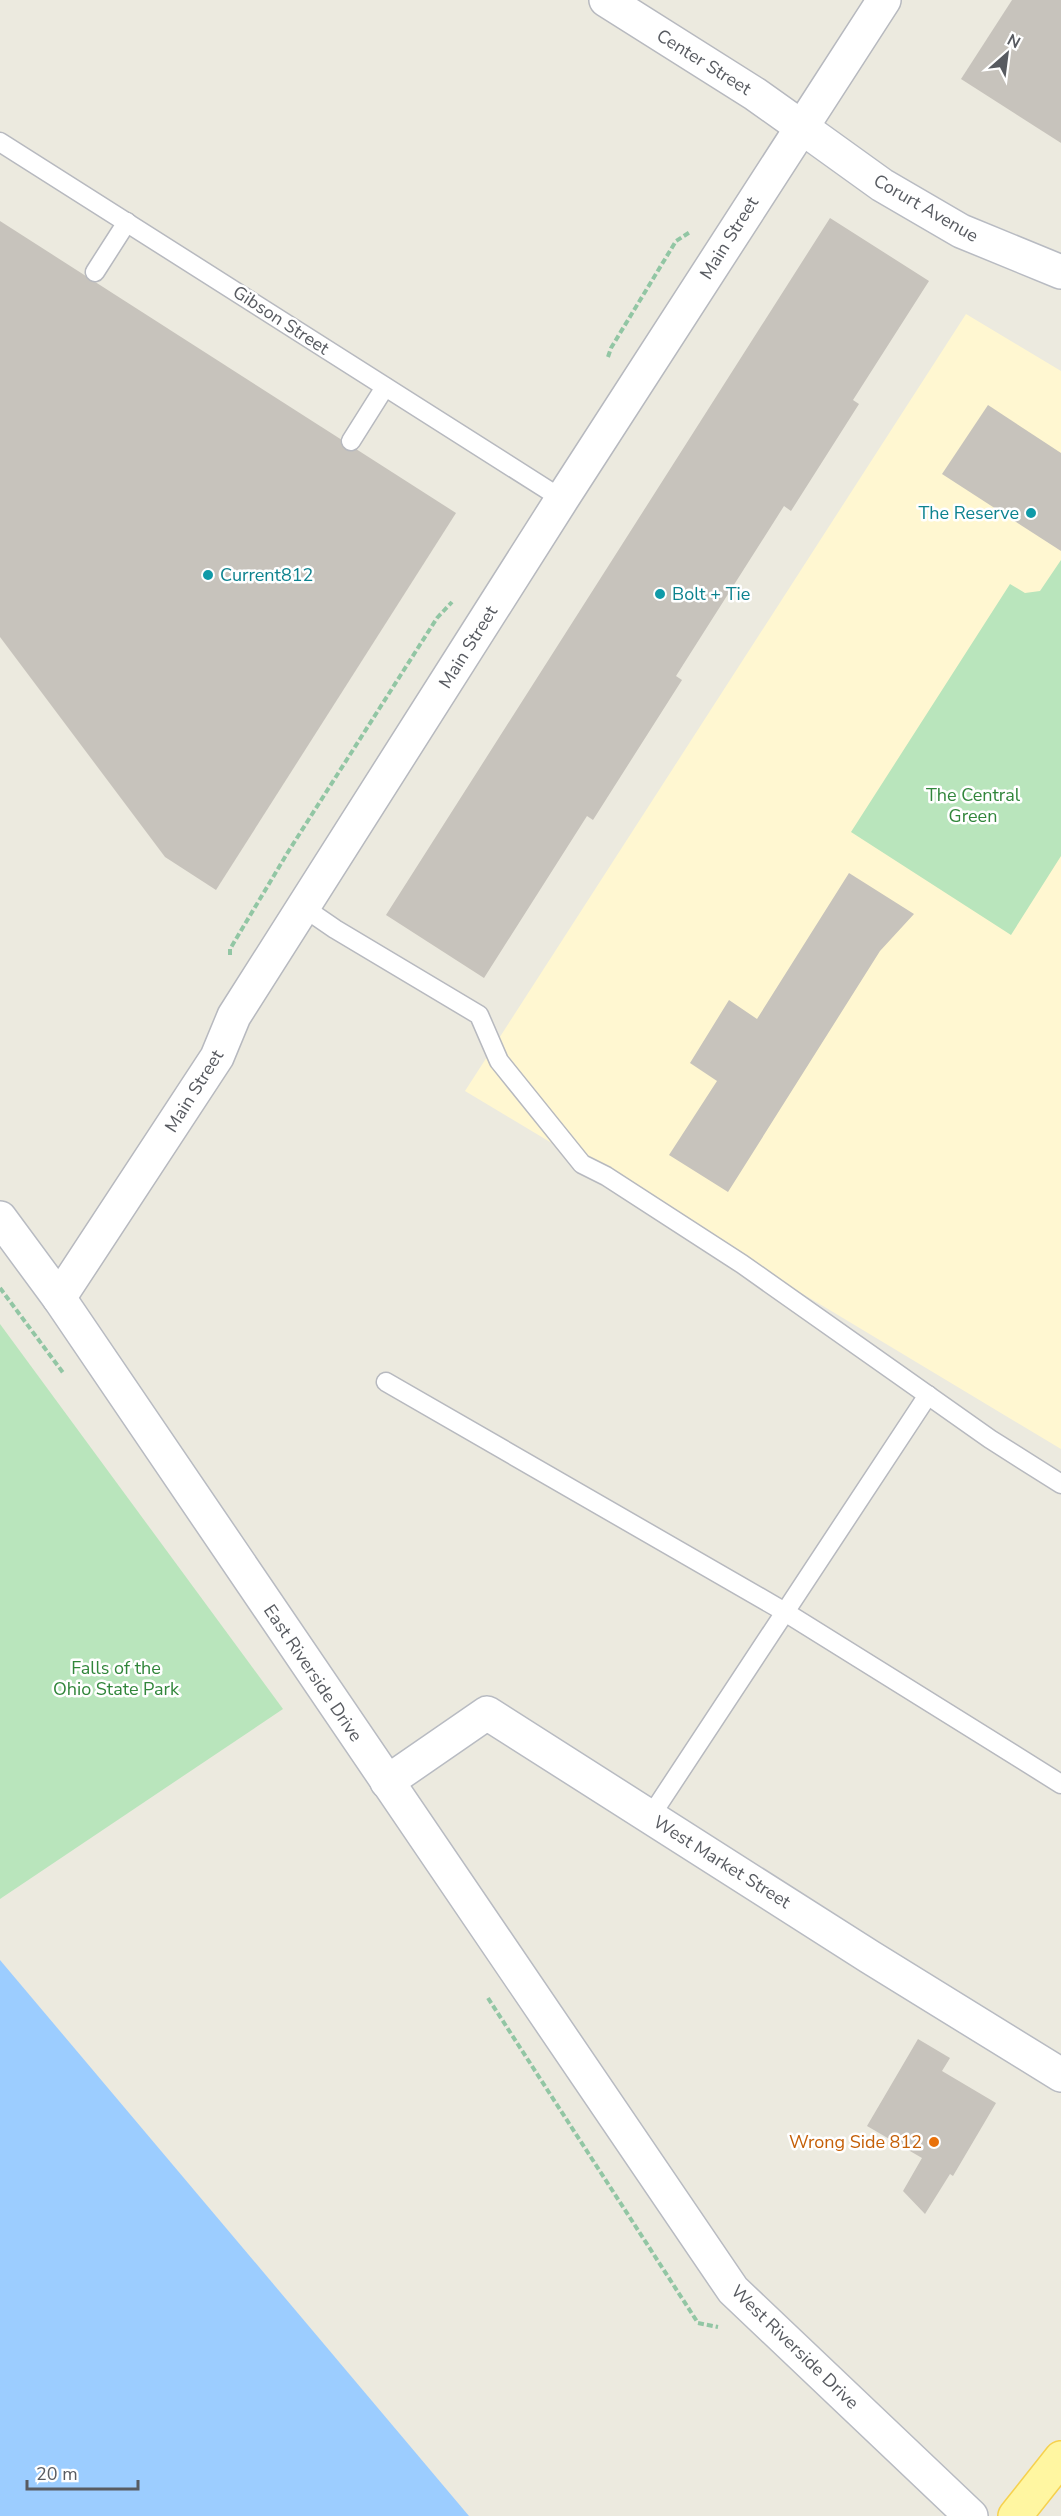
<svg xmlns="http://www.w3.org/2000/svg" width="1061" height="2516" font-family="'Nunito Sans',sans-serif">
  <style>
    .commercial { fill: #fff7d1 }
    .green { fill: #b9e5bc }
    .water { fill: #9ccdff }
    .building { fill: #c7c3bc }
    .lines { fill: none; stroke-linecap: round; stroke-linejoin: round }
    .lane-casing { stroke: #b7b9bf; stroke-width: 21 }
    .street-casing { stroke: #b7b9bf; stroke-width: 36 }
    .secondary-casing { stroke: #b8bbc2; stroke-width: 36 }
    .primary-casing { stroke: #f6d14e; stroke-width: 36 }
    .path { stroke: #92c6a4; stroke-width: 4; stroke-dasharray: 6 3; stroke-linecap: butt }
    .lane { stroke: #fff; stroke-width: 18 }
    .street { stroke: #fff; stroke-width: 33 }
    .secondary { stroke: #fff; stroke-width: 33 }
    .primary { stroke: #fff6a1; stroke-width: 33 }
    .culture-dot { fill: #0f9aa8; stroke: #fff; stroke-width: 2 }
    .food-dot { fill: #e8710a; stroke: #fff; stroke-width: 2 }
    .labels { text-anchor: middle; dominant-baseline: central; stroke-width: 5; stroke-linejoin: round; paint-order: stroke }
    .street-label { font-size: 18px; fill: #585b61; stroke: #fff }
    .culture-label { font-size: 18px; fill: #0d838f; stroke: #fff; text-anchor: start }
    .park-label { font-size: 18px; fill: #31863b; stroke: #fff }
    .food-label { font-size: 18px; fill: #c56008; stroke: #fff; text-anchor: end }
  </style>
  <rect width="100%" height="100%" fill="#eceadf"/>
  <polygon class="commercial" points="966,314 1061,371 1061,1449 465,1091"/>
  <g class="green">
    <polygon points="1061,560 1061,856 1011,935 851,832 1010,584 1025,593 1040,591"/>
    <polygon points="0,1324 283,1709 0,1899"/>
  </g>
  <polygon class="water" points="0,1960 469,2516 0,2516"/>
  <g class="building">
    <polygon points="1012,0 1061,0 1061,143 961,79"/>
    <polygon points="830,218 929,281 853,400 859,404 791,511 784,506 676,676 682,680 593,820 587,816 484,978 386,915"/>
    <polygon points="0,221 456,513 216,890 165,857 0,637"/>
    <polygon points="988,405 1061,453 1061,551 942,474"/>
    <polygon points="849,873 914,914 880,951 728,1192 669,1155 717,1081 690,1063 729,1000 757,1019"/>
    <polygon points="918,2039 950,2058 942,2071 996,2103 953,2176 950,2174 925,2214 903,2191 922,2158 867,2126"/>
  </g>
  <g class="lines">
    <g class="lane-casing">
      <g id="lane">
        <polyline points="0,142 562,499"/>
        <polyline points="95,272 127,222"/>
        <polyline points="351,441 385,387"/>
        <polyline points="303,907 335,929 479,1015 499,1061 582,1164 606,1176 742,1264 990,1439 1061,1484"/>
        <polyline points="386,1382 785,1612 1061,1784"/>
        <polyline points="650,1817 928,1395"/>
      </g>
    </g>
    <g class="street-casing">
      <g id="street">
        <polyline points="606,0 755,94 800,126"/>
        <polyline points="59,1298 217,1057 234,1016 562,499 884,0"/>
      </g>
    </g>
    <g class="secondary-casing">
      <g id="secondary">
        <polyline points="800,126 882,185 961,231 1061,272"/>
        <polyline points="0,1218 59,1298 733,2290 971,2516"/>
        <polyline points="387,1782 487,1713 870,1957 1061,2075"/>
      </g>
    </g>
    <g class="primary-casing">
      <polyline id="primary" points="1015,2516 1061,2458"/>
    </g>
    <g class="path">
      <polyline points="608,357 611,348 676,241 690,232"/>
      <polyline points="230,955 230,949 288,852 437,618 452,602"/>
      <polyline points="0,1288 64,1374"/>
      <polyline points="488,1998 698,2323"/>
      <polyline points="698,2323 718,2327"/>
    </g>
    <use href="#lane" class="lane"/>
    <use href="#street" class="street"/>
    <use href="#secondary" class="secondary"/>
    <use href="#primary" class="primary"/>
  </g>
  <g class="culture-dot">
    <circle cx="1031" cy="513" r="6"/>
    <circle cx="208" cy="575" r="6"/>
    <circle cx="660" cy="594" r="6"/>
  </g>
  <circle class="food-dot" cx="934" cy="2142" r="6"/>
  <g class="labels">
    <g class="street-label">
      <text transform="translate(704 62) rotate(32)">Center Street</text>
      <text transform="translate(926 208) rotate(30)">Corurt Avenue</text>
      <text transform="translate(729 238) rotate(-58)">Main Street</text>
      <text transform="translate(281 320) rotate(33)">Gibson Street</text>
      <text transform="translate(468 647) rotate(-58)">Main Street</text>
      <text transform="translate(194 1091) rotate(-58)">Main Street</text>
      <text transform="translate(313 1673) rotate(56)">East Riverside Drive</text>
      <text transform="translate(722 1862) rotate(32)">West Market Street</text>
      <text transform="translate(795 2347) rotate(44)">West Riverside Drive</text>
    </g>
    <g class="culture-label">
      <text x="1019" y="513" text-anchor="end">The Reserve</text>
      <text x="220" y="575">Current812</text>
      <text x="672" y="594">Bolt + Tie</text>
    </g>
    <g class="park-label">
      <text x="973" y="795">The Central<tspan x="973" dy="21">Green</tspan></text>
      <text x="116" y="1668">Falls of the<tspan x="116" dy="21">Ohio State Park</tspan></text>
    </g>
    <g class="food-label">
      <text x="922" y="2142">Wrong Side 812</text>
    </g>
  </g>
  <g transform="translate(1007 54) rotate(28)" stroke="#ffffff" stroke-width="4.5" paint-order="stroke">
  <path d="M0-4.5L10 22L0 15L-10 22Z" fill="#585b61"/>
  <text y="-9" font-size="16" font-weight="bold" text-anchor="middle" fill="#585b61">N</text>
  </g>
  <path d="M27 2480v9h111v-9" fill="none" stroke="#585b61" stroke-width="3"/>
  <text x="36" y="2480" font-size="18" fill="#585b61" stroke="#ffffff" stroke-width="4.5" paint-order="stroke">20 m</text>
</svg>
